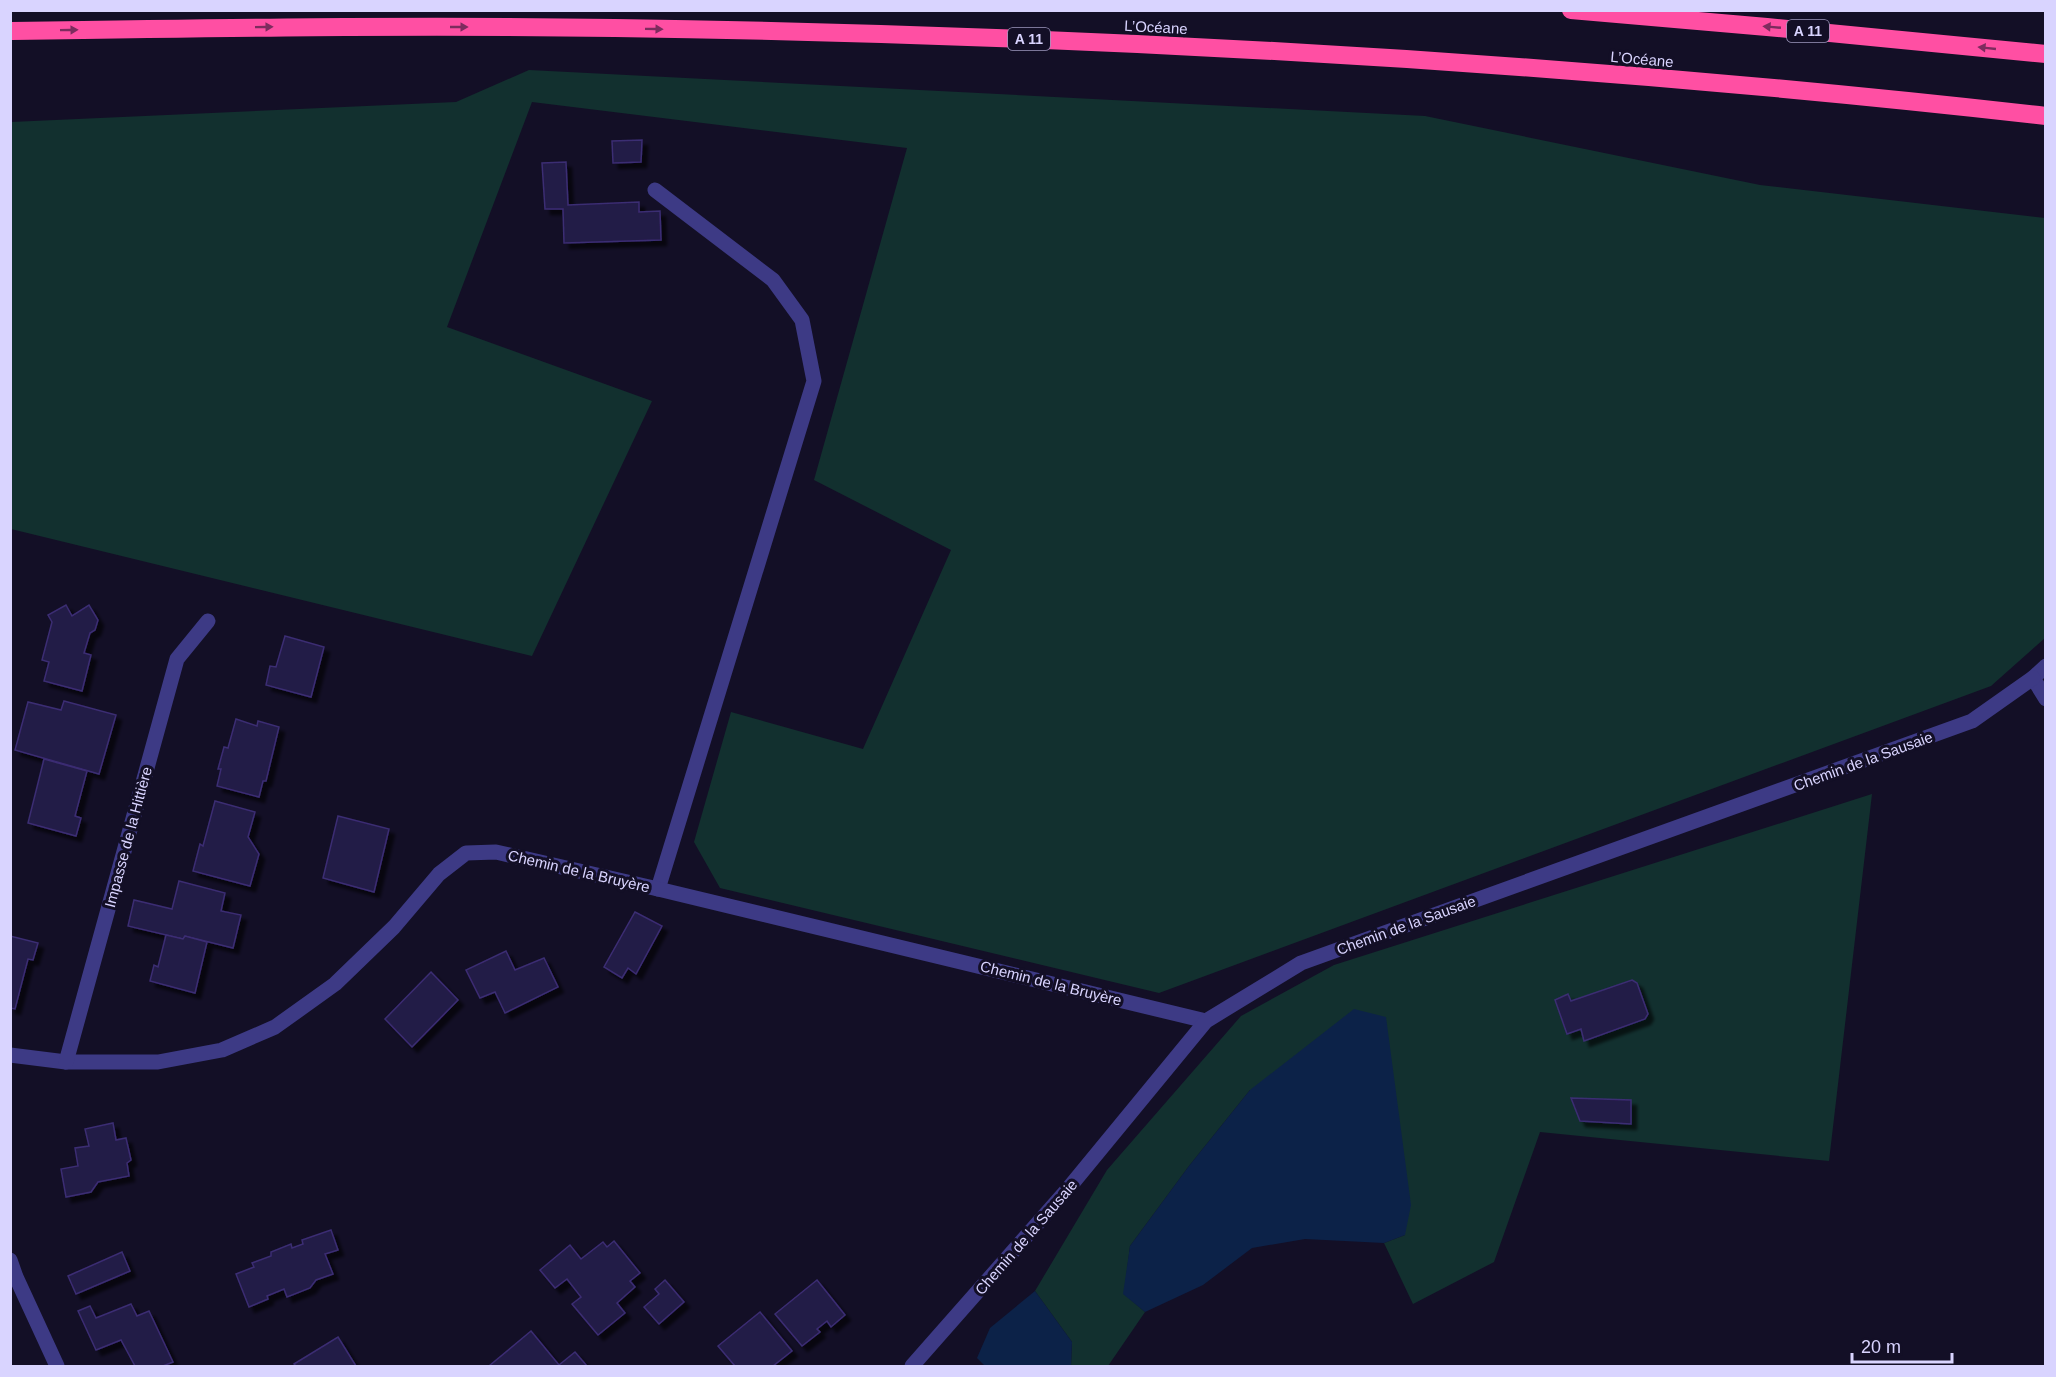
<svg xmlns="http://www.w3.org/2000/svg" width="2056" height="1377" font-family="Helvetica,sans-serif">
  <style>
    .green { fill: #12302f }
    .water { fill: #0c2248 }
    .building { fill: #241b47; stroke: #3b2d73; stroke-width: 1.5; filter: url(#shadow) }
    .lines { fill: none; stroke-linecap: round; stroke-linejoin: round }
    .minor { stroke: #3d3a85; stroke-width: 15 }
    .highway { stroke: #ff4fa3; stroke-width: 18 }
    .oneway { fill: #7d2c5e }
    .labels { text-anchor: middle; dominant-baseline: central; stroke-width: 6; stroke-linejoin: round; paint-order: stroke }
    .shield { fill: #130f26; stroke: #9e99be; stroke-width: 1.5 }
    .shield-label { font-size: 14px; font-weight: bold; fill: #d9d4ff }
    .street-label { font-size: 15px; fill: #d9d4ff; stroke: #130f26 }
  </style>
  <defs>
    <filter id="shadow"><feDropShadow dx="5.5" dy="5.5" stdDeviation="1.5" flood-color="#0009"/></filter>
  </defs>
  <rect width="100%" height="100%" fill="#130f26"/>
  <g class="green">
    <polygon points="529,70 1425,116 1760,185 2045,218 2045,638 1991,686 1159,993 720,888 694,842 731,712 863,749 951,550 814,480 907,148 532,102 447,327 652,401 532,656 11,529 11,122 456,102"/>
    <polygon points="1872,794 1829,1161 1540,1132 1494,1262 1413,1304 1384,1243 1405,1235 1250,1090 1189,1166 1130,1246 1124,1294 1145,1312 1108,1366 1071,1366 1072,1342 1035,1291 1107,1170 1241,1016 1334,965"/>
  </g>
  <g class="water">
    <polygon points="1354,1009 1386,1017 1411,1205 1405,1235 1384,1243 1305,1239 1252,1248 1203,1285 1145,1312 1123,1294 1130,1246 1189,1166 1250,1090"/>
    <polygon points="1035,1291 1072,1342 1071,1366 985,1366 977,1358 990,1328"/>
  </g>
  <g class="building">
    <polygon points="642,140 641,162 613,163 612,141"/>
    <polygon points="566,162 568,205 639,202 639,212 660,211 661,240 564,243 563,209 545,209 542,163"/>
    <polygon points="66,605 72,616 89,605 98,620 95,630 90,633 84,653 91,655 82,691 44,681 49,662 42,660 52,622 48,615"/>
    <polygon points="285,636 324,647 311,697 266,685 270,666 276,667"/>
    <polygon points="64,701 116,715 99,774 15,750 28,702 61,710"/>
    <polygon points="236,719 257,726 258,721 279,727 266,781 263,781 259,797 217,786 221,769 218,769 224,747 228,748"/>
    <polygon points="44,759 87,771 75,816 81,818 76,836 28,823"/>
    <polygon points="215,801 255,812 248,837 259,854 250,886 193,871 200,844 203,846"/>
    <polygon points="338,816 389,829 374,892 323,878"/>
    <polygon points="179,881 225,893 221,911 241,915 233,948 185,936 183,939 128,926 134,900 172,909"/>
    <polygon points="635,912 662,926 636,974 628,968 622,978 604,967"/>
    <polygon points="166,935 183,939 185,936 207,942 195,993 150,981 154,965 158,967"/>
    <polygon points="10,936 38,943 33,960 28,959 15,1009 10,1008"/>
    <polygon points="506,951 515,970 544,958 558,987 505,1013 495,992 480,998 466,970"/>
    <polygon points="431,972 458,1000 412,1047 385,1019"/>
    <polygon points="1632,980 1637,983 1648,1014 1645,1019 1584,1041 1581,1029 1567,1034 1555,1000 1568,994 1571,1001"/>
    <polygon points="1571,1098 1631,1100 1631,1124 1580,1121"/>
    <polygon points="113,1123 116,1140 126,1138 131,1160 127,1163 129,1176 98,1182 91,1192 66,1197 61,1169 78,1166 75,1148 89,1146 85,1129"/>
    <polygon points="331,1230 338,1250 325,1254 333,1274 316,1280 310,1288 287,1297 284,1289 267,1296 268,1299 249,1307 236,1274 254,1267 252,1263 271,1256 271,1252 291,1244 292,1248 303,1244 302,1240"/>
    <polygon points="614,1241 640,1273 630,1281 635,1287 617,1303 625,1313 598,1335 572,1304 581,1297 567,1279 555,1288 540,1270 570,1245 581,1259 603,1242 607,1247"/>
    <polygon points="122,1252 130,1271 76,1294 68,1276"/>
    <polygon points="665,1280 684,1302 659,1324 644,1307 659,1294 655,1289"/>
    <polygon points="817,1280 845,1315 831,1327 827,1321 817,1329 820,1332 802,1346 775,1314"/>
    <polygon points="131,1304 137,1316 149,1311 173,1362 163,1366 135,1366 121,1340 96,1350 78,1311 90,1306 96,1318"/>
    <polygon points="760,1312 792,1351 773,1366 735,1366 718,1346"/>
    <polygon points="531,1331 559,1365 575,1352 587,1366 489,1366"/>
    <polygon points="338,1337 356,1366 296,1366 294,1364"/>
  </g>
  <g class="lines">
    <g class="minor">
      <polyline points="655,190 773,280 802,320 814,381 658,889"/>
      <polyline points="2046,666 2033,678 2046,699"/>
      <polyline points="10,1055 66,1062 158,1062 222,1050 275,1027 335,984 394,927 439,874 466,853 496,852 658,889 1206,1021"/>
      <polyline points="66,1062 177,659 208,621"/>
      <polyline points="10,1260 16,1277 57,1366"/>
      <polyline points="912,1366 1067,1190 1206,1021 1301,963 1972,721 2033,678"/>
    </g>
    <g class="highway">
      <polyline points="1571,10 1767,27 2046,54"/>
      <path d="M10 31C212 28 413 25 615 28 1092 35 1571 62 2046 116"/>
    </g>
  </g>
  <defs><path id="oneway-solid" d="M-6-.8H1V-3.2L6.5 0L1 3.2V.8H-6Z" transform="scale(1.5)"/></defs>
  <g class="oneway">
    <use href="#oneway-solid" transform="translate(264 27) rotate(-1)"/>
    <use href="#oneway-solid" transform="translate(459 27)"/>
    <use href="#oneway-solid" transform="translate(1772 27) rotate(-175)"/>
    <use href="#oneway-solid" transform="translate(654 29) rotate(1)"/>
    <use href="#oneway-solid" transform="translate(69 30) rotate(-1)"/>
    <use href="#oneway-solid" transform="translate(1987 48) rotate(-174)"/>
  </g>
  <g class="labels">
    <g class="shield">
      <rect x="1787" y="20" width="42" height="22" rx="4.5"/>
      <rect x="1008" y="28" width="42" height="22" rx="4.5"/>
    </g>
    <g class="shield-label">
      <text x="1808" y="31">A 11</text>
      <text x="1029" y="39">A 11</text>
    </g>
    <g class="street-label">
      <text transform="translate(1156 27) rotate(3)">L’Océane</text>
      <text transform="translate(1642 59) rotate(5)">L’Océane</text>
      <text transform="translate(1863 761) rotate(-20)">Chemin de la Sausaie</text>
      <text transform="translate(128 837) rotate(-75)">Impasse de la Hittière</text>
      <text transform="translate(579 871) rotate(13)">Chemin de la Bruyère</text>
      <text transform="translate(1406 925) rotate(-20)">Chemin de la Sausaie</text>
      <text transform="translate(1051 983) rotate(14)">Chemin de la Bruyère</text>
      <text transform="translate(1026 1237) rotate(-49)">Chemin de la Sausaie</text>
    </g>
  </g>
  <rect width="2056" height="1377" fill="none" stroke="#d9d4ff" stroke-width="24"/>
  <path d="M1852 1353v9h100v-9" fill="none" stroke="#d9d4ff" stroke-width="3"/>
  <text x="1861" y="1353" font-size="18" fill="#d9d4ff" stroke="#130f26" stroke-width="4.5" paint-order="stroke">20 m</text>
</svg>
